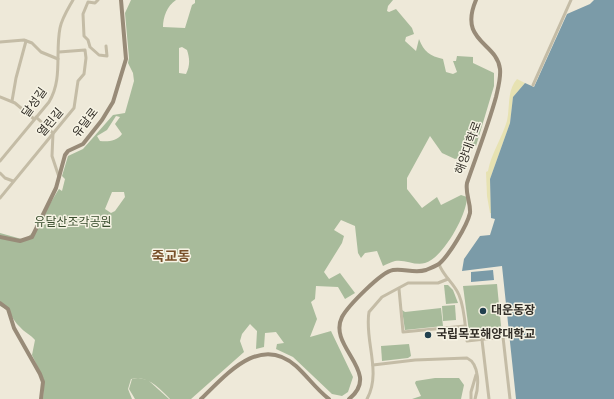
<svg xmlns="http://www.w3.org/2000/svg" width="614" height="399" font-family="Overpass,'Noto Sans KR',sans-serif">
  <style>
    .green { fill: #a8bb9b; fill-rule: evenodd }
    .sand { fill: #e7e2b2 }
    .water { fill: #7b9ba8 }
    .lines { fill: none; stroke-linecap: round; stroke-linejoin: round }
    .street { stroke: #c4bca6; stroke-width: 3 }
    .secondary { stroke: #988b78; stroke-width: 4 }
    .poi-dot { fill: #21404e; stroke: #f6f3e4; stroke-width: 1.5 }
    .labels { text-anchor: middle; dominant-baseline: central; stroke-width: 3; stroke-linejoin: round; paint-order: stroke }
    .street-label { font-size: 12px; fill: #312d26; stroke: #f6f3e4 }
    .park-label { font-size: 12px; fill: #394d2d; stroke: #f6f3e4 }
    .poi-label { font-size: 12px; font-weight: bold; fill: #312d26; stroke: #f6f3e4; text-anchor: start }
    .quarter-label { font-size: 14px; font-weight: bold; fill: #784f28; stroke: #f6f3e4 }
  </style>
  <rect width="100%" height="100%" fill="#eee9d9"/>
  <g class="green">
    <path d="M131 0H176C167 6 163 17 163 27L185 28 192 5 195 3V0H393L388 6 387 11 389 12 396 9 412 28 414 34 406 37 405 41 416 51 419 39C424 52 430 56 443 59L446 72 453 74 457 72 453 61H456L457 56 473 57V63L494 73V86L476 146H469L462 149 459 158 455 159 442 153 430 136 407 178V189L422 208 437 197 441 205 461 195 467 197C467 215 443 258 425 263 415 266 405 259 395 261 391 262 387 264 383 266L377 251 365 253 361 258 358 253 355 226 341 220 334 230 344 236 342 243 324 272 329 279 340 273 355 293 345 299 338 287 316 286 315 299 311 302 317 319 310 337 331 331 353 377 348 392 342 396 332 394 293 357 276 349 277 344 284 343 276 332 265 333 264 347 256 349 257 331 250 324 242 334 240 341 244 352 191 399H170C159 388 148 375 131 379L128 389 132 399H43L44 380 32 355 35 340C31 335 24 332 20 327 11 319 12 311 0 306V233L25 240 34 231 57 192 59 189 62 191 65 179 62 176 68 156 83 149 113 115 125 113 134 81 133 73 128 63 129 58 125 13ZM182 47 187 50C190 59 190 66 186 74L179 73V48ZM116 116 120 117 115 124 122 134C117 141 108 142 100 141L97 136 107 130ZM112 192H124L125 197 115 211 111 213 105 209Z"/>
    <polygon points="497,284 502,336 470,339 463,286"/>
    <polygon points="444,285 448,285 453,290 458,303 446,304"/>
    <polygon points="455,305 456,320 443,321 442,306"/>
    <polygon points="441,308 443,326 405,330 402,310 405,312"/>
    <polygon points="409,344 411,356 408,358 382,361 381,346"/>
    <polygon points="138,378 148,380 169,399 135,399 129,389 132,379"/>
    <polygon points="435,378 459,378 464,385 461,399 412,399 421,396 415,383 416,381"/>
  </g>
  <path class="sand" d="M517 79 525 83 513 97 510 123 490 179 491 213H490L487 196 486 172 488 171C491 154 502 138 507 121 510 107 507 90 517 79Z"/>
  <g class="water">
    <polygon points="594,0 614,0 614,399 516,399 502,266 462,271 464,259 480,236 490,235 495,219 491,218 490,179 510,123 513,97 525,83 534,87 567,14 590,4"/>
    <polygon points="493,270 494,280 471,282 471,272"/>
  </g>
  <g class="lines">
    <g class="street">
      <polyline points="98,0 95,3 88,2 83,14 84,36 88,40 90,47 99,55 107,56 106,46"/>
      <polyline points="0,42 24,40 32,43 41,52 58,59"/>
      <polyline points="533,85 571,0"/>
      <polyline points="0,97 15,103 34,119"/>
      <polyline points="12,101 16,78 26,41"/>
      <polyline points="36,117 53,133 52,156 59,177"/>
      <path d="M0 161 49 102C63 79 55 53 60 28 62 18 68 9 73 0"/>
      <polyline points="0,173 5,178 13,181"/>
      <polyline points="0,198 74,108 78,81 84,74 86,58 85,50 59,52"/>
      <path d="M439 264C443 276 454 283 459 295 465 309 465 327 467 341L503 337 510 399"/>
      <polyline points="399,289 403,332 465,326"/>
      <polyline points="482,340 489,399"/>
      <path d="M373 365 415 360 467 358C480 364 479 387 475 399"/>
      <path d="M367 399C382 372 364 340 369 312L382 297 408 283H438L448 279"/>
      <polyline points="471,399 471,392 476,375"/>
    </g>
    <g class="secondary">
      <polyline points="0,237 20,241 32,237 56,188 65,155 68,151 83,144 102,120 113,102 126,59 121,0"/>
      <polyline points="0,303 8,309 14,328 40,374 43,382 41,399"/>
      <path d="M201 399C227 374 260 334 296 366 308 377 317 390 329 399"/>
      <path d="M349 399C383 372 327 347 342 317 348 306 381 272 393 270 404 268 414 274 426 270 430 268 437 266 440 263 449 255 467 226 470 213 471 203 465 194 467 183 477 154 488 126 496 97 498 88 501 78 500 69 497 42 458 42 476 0"/>
    </g>
  </g>
  <g class="poi-dot">
    <circle cx="483" cy="311" r="4"/>
    <circle cx="428" cy="335" r="4"/>
  </g>
  <g class="labels">
    <g class="street-label">
      <text transform="translate(35 103) rotate(-54)">달성길</text>
      <text transform="translate(51 123) rotate(-50)">열린길</text>
      <text transform="translate(86 123) rotate(-52)">유달로</text>
      <text transform="translate(469 148) rotate(-70)">해양대학로</text>
    </g>
    <g class="park-label">
      <text x="73" y="223">유달산조각공원</text>
    </g>
    <g class="poi-label">
      <text x="491" y="311">대운동장</text>
      <text x="436" y="335">국립목포해양대학교</text>
    </g>
    <g class="quarter-label">
      <text x="171" y="257">죽교동</text>
    </g>
  </g>
</svg>
